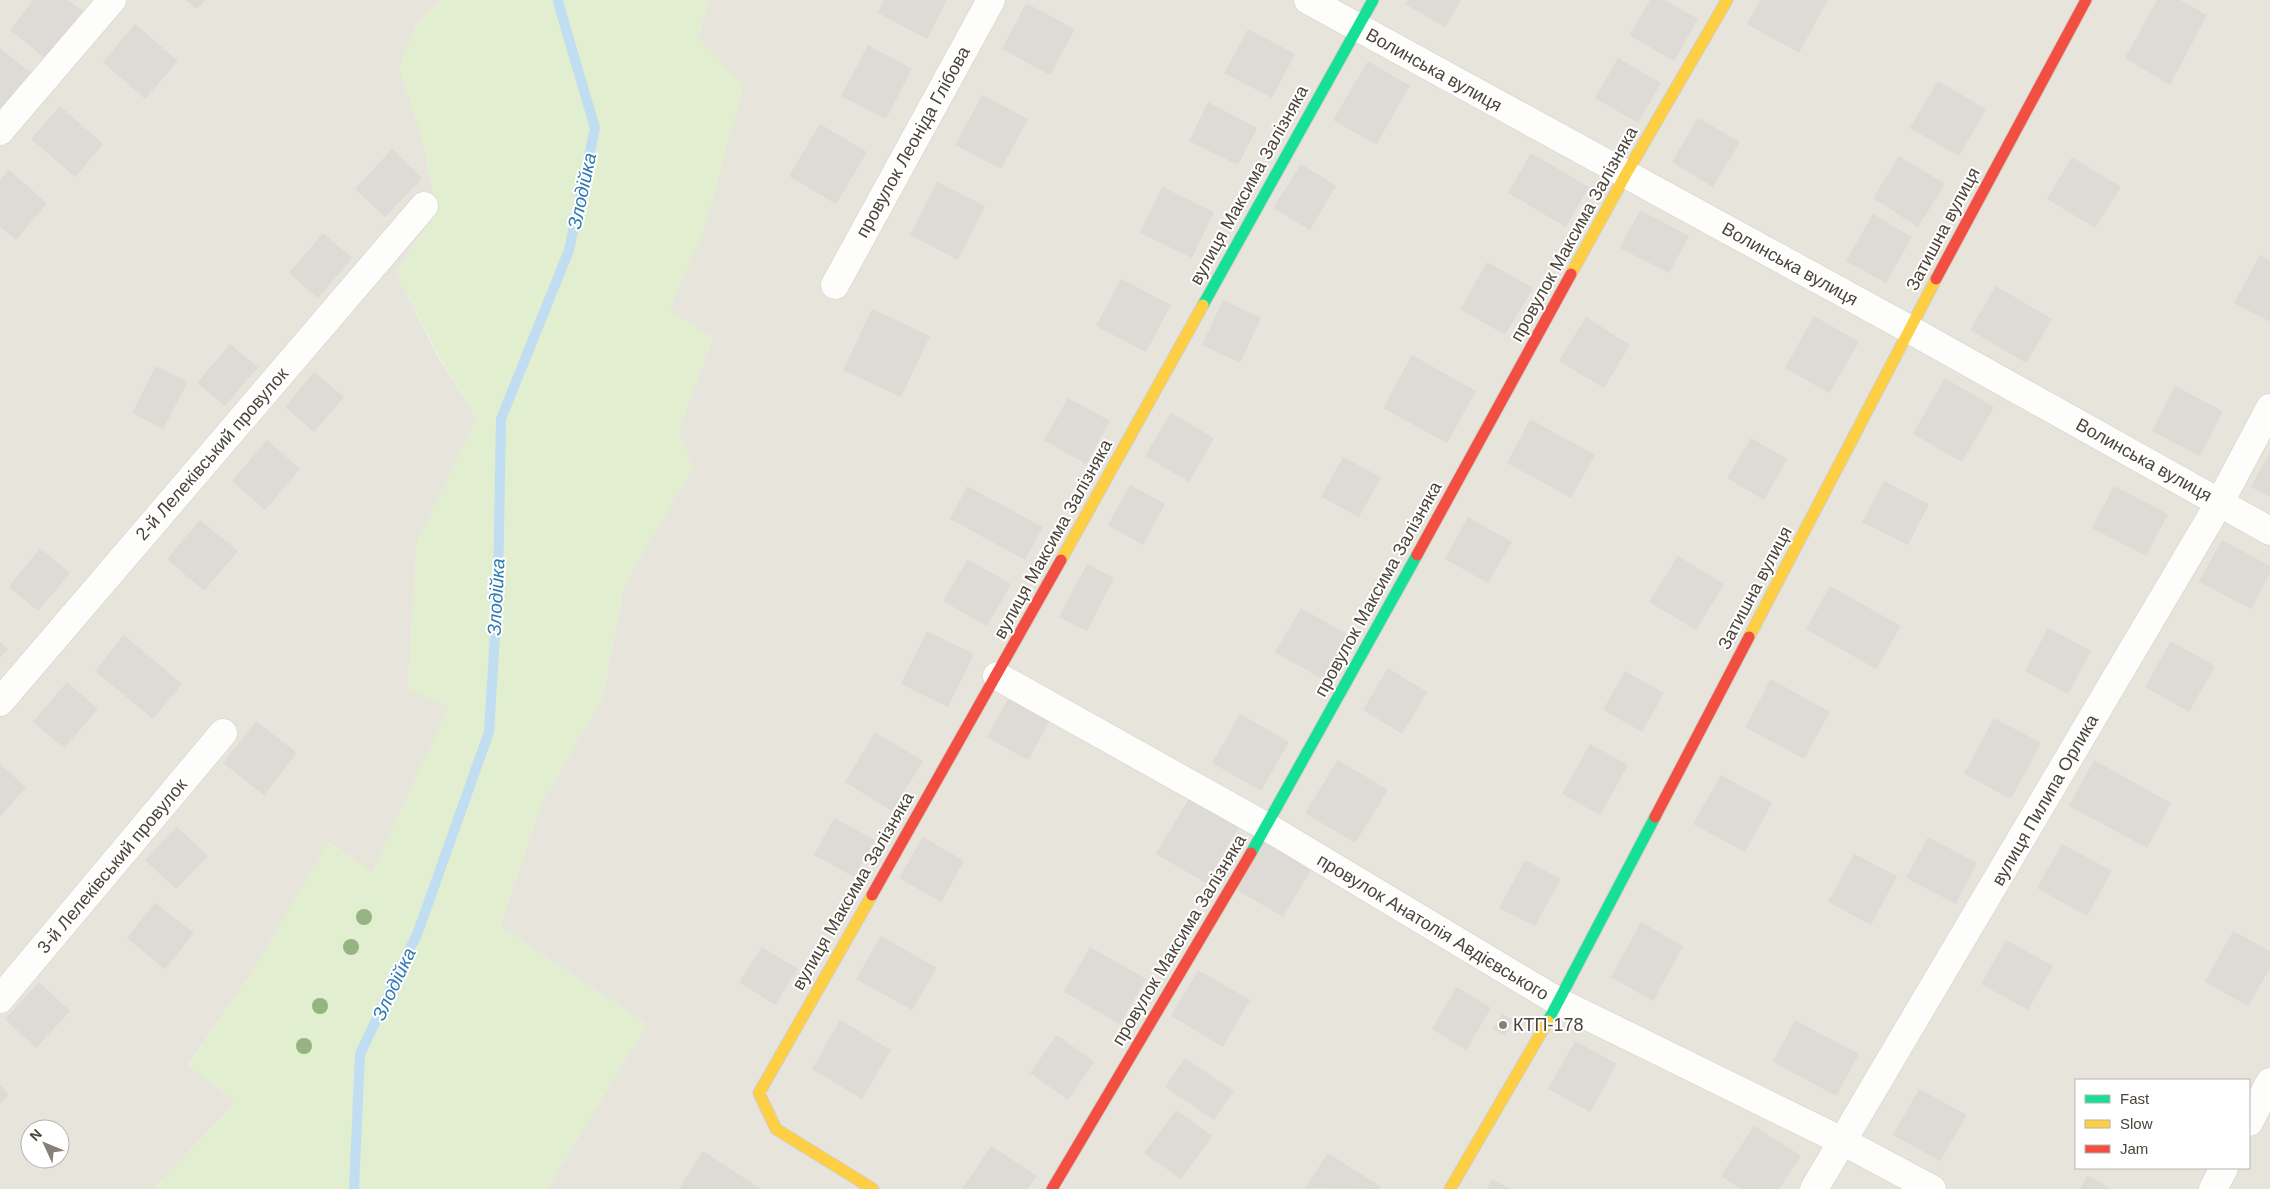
<svg xmlns="http://www.w3.org/2000/svg" width="2270" height="1189" font-family="Helvetica,sans-serif">
  <style>
    .residential { fill: #e7e4dc; fill-rule: evenodd }
    .green { fill: #e1eecf }
    .lines { fill: none; stroke-linecap: round; stroke-linejoin: round }
    .stream { stroke: #c0ddf1; stroke-width: 10 }
    .building { fill: #dedbd6 }
    .street-casing { stroke: #d2d0cb; stroke-width: 29 }
    .fast-casing { stroke: #d3cfc5; stroke-width: 13 }
    .slow-casing { stroke: #d3cfc5; stroke-width: 13 }
    .jam-casing { stroke: #d3cfc5; stroke-width: 13 }
    .street { stroke: #fdfdfc; stroke-width: 28 }
    .fast { stroke: #16e098; stroke-width: 11 }
    .slow { stroke: #ffcf43; stroke-width: 11 }
    .jam { stroke: #f24e42; stroke-width: 11 }
    .tree { fill: #96b382 }
    .poi-dot { fill: #868178; stroke: #fff; stroke-width: 2 }
    .labels { text-anchor: middle; dominant-baseline: central; stroke-width: 4; stroke-linejoin: round; paint-order: stroke }
    .street-label { font-size: 18px; fill: #4b4439; stroke: #fff }
    .poi-label { font-size: 18px; fill: #4b4439; stroke: #fff; text-anchor: start }
    .water-label { font-size: 19px; font-style: italic; fill: #2e7ab2; stroke: #fff }
  </style>
  <rect width="100%" height="100%" fill="#f4f2ee"/>
  <g class="residential">
    <path d="M0 0H441L415 26 423 143 437 209 396 272 437 355 477 419 417 542 408 689 450 705 372 873 329 842 252 973 188 1065 236 1102 153 1189H0ZM30 1129H60V1159H30Z"/>
    <path d="M708 0H2270V1189H547L647 1024 500 926 541 805 603 696 624 586 693 467 678 431 713 338 669 311 705 227 698 38ZM2076 1080H2249V1168H2076Z"/>
  </g>
  <polygon class="green" points="441,0 708,0 698,38 744,85 705,228 669,311 713,338 678,431 693,467 624,586 603,696 541,805 500,926 647,1024 547,1189 153,1189 236,1102 188,1066 252,973 328,842 372,872 449,706 408,690 417,542 477,419 438,355 396,272 437,209 423,143 399,68 415,26"/>
  <g class="lines">
    <polyline class="stream" points="354,1189 360,1054 418,932 489,732 498,587 501,419 569,250 595,128 558,2 559,0"/>
  </g>
  <g class="building">
    <polygon points="34,0 68,0 87,15 50,62 10,30"/>
    <polygon points="186,0 205,0 197,9"/>
    <polygon points="884,0 947,0 927,39 878,13"/>
    <polygon points="1408,0 1461,0 1445,27 1405,4"/>
    <polygon points="1650,0 1664,0 1698,19 1674,61 1629,35"/>
    <polygon points="1760,0 1828,0 1799,53 1747,24"/>
    <polygon points="2157,0 2180,0 2207,15 2170,85 2125,58"/>
    <polygon points="1026,3 1075,29 1050,75 1002,49"/>
    <polygon points="135,24 178,61 145,99 103,62"/>
    <polygon points="1248,29 1295,54 1272,98 1224,73"/>
    <polygon points="868,45 912,69 886,119 841,96"/>
    <polygon points="0,48 32,74 0,113"/>
    <polygon points="1618,58 1661,83 1638,123 1595,98"/>
    <polygon points="1368,61 1410,86 1376,145 1333,120"/>
    <polygon points="1938,81 1986,109 1959,156 1910,128"/>
    <polygon points="982,95 1028,119 1001,169 955,145"/>
    <polygon points="1208,102 1257,128 1238,165 1189,141"/>
    <polygon points="60,106 103,144 75,177 31,139"/>
    <polygon points="1698,118 1740,142 1713,187 1672,162"/>
    <polygon points="820,124 867,152 836,204 789,176"/>
    <polygon points="392,149 422,178 385,217 355,189"/>
    <polygon points="1531,153 1589,187 1566,227 1508,193"/>
    <polygon points="1899,156 1945,184 1918,227 1873,198"/>
    <polygon points="2072,157 2121,187 2095,228 2047,199"/>
    <polygon points="1301,164 1336,186 1310,230 1273,208"/>
    <polygon points="9,170 47,203 16,240 0,227 0,180"/>
    <polygon points="937,182 985,206 958,260 910,235"/>
    <polygon points="1162,187 1214,212 1192,258 1140,233"/>
    <polygon points="1640,210 1689,236 1669,273 1620,248"/>
    <polygon points="1873,214 1912,237 1886,283 1846,261"/>
    <polygon points="323,233 352,258 318,298 289,273"/>
    <polygon points="2260,255 2270,261 2270,322 2234,303"/>
    <polygon points="1487,262 1533,288 1505,335 1460,309"/>
    <polygon points="1121,279 1171,305 1146,352 1096,326"/>
    <polygon points="1996,286 2052,319 2026,363 1970,330"/>
    <polygon points="1223,300 1261,318 1240,363 1202,345"/>
    <polygon points="872,309 930,336 901,397 843,370"/>
    <polygon points="1814,316 1859,342 1829,393 1785,368"/>
    <polygon points="1586,317 1630,345 1604,388 1559,361"/>
    <polygon points="230,344 258,367 225,406 197,383"/>
    <polygon points="1412,355 1476,391 1447,443 1383,408"/>
    <polygon points="156,366 188,382 163,429 132,413"/>
    <polygon points="314,372 344,397 314,432 285,407"/>
    <polygon points="1945,378 1994,407 1962,462 1913,434"/>
    <polygon points="2175,386 2223,411 2200,456 2152,431"/>
    <polygon points="1068,398 1110,421 1086,464 1044,440"/>
    <polygon points="1171,413 1214,438 1189,482 1145,456"/>
    <polygon points="1530,419 1595,455 1571,498 1507,463"/>
    <polygon points="1751,438 1787,459 1764,500 1727,478"/>
    <polygon points="267,440 300,469 265,510 232,481"/>
    <polygon points="2270,452 2270,497 2251,487"/>
    <polygon points="1343,457 1381,477 1359,517 1321,497"/>
    <polygon points="1884,481 1929,504 1908,545 1862,522"/>
    <polygon points="1130,485 1165,504 1143,545 1108,525"/>
    <polygon points="967,486 1043,527 1025,560 950,519"/>
    <polygon points="2114,486 2168,514 2146,556 2092,528"/>
    <polygon points="1468,517 1512,542 1488,583 1445,559"/>
    <polygon points="200,520 238,551 204,591 167,559"/>
    <polygon points="2222,540 2270,566 2270,573 2251,609 2199,582"/>
    <polygon points="40,548 70,573 38,611 9,587"/>
    <polygon points="1678,556 1724,584 1696,630 1649,602"/>
    <polygon points="968,559 1011,584 987,626 943,601"/>
    <polygon points="1087,564 1114,578 1087,631 1059,617"/>
    <polygon points="1830,586 1901,626 1876,669 1806,629"/>
    <polygon points="1301,608 1349,635 1324,680 1275,652"/>
    <polygon points="2048,628 2091,651 2068,694 2025,671"/>
    <polygon points="927,631 974,654 948,707 901,684"/>
    <polygon points="124,635 182,684 153,719 95,671"/>
    <polygon points="2171,641 2215,666 2189,712 2145,687"/>
    <polygon points="0,642 8,649 0,658"/>
    <polygon points="1388,668 1427,692 1402,734 1363,710"/>
    <polygon points="1625,671 1664,693 1642,732 1603,710"/>
    <polygon points="1771,679 1830,712 1804,759 1745,727"/>
    <polygon points="67,682 98,709 64,748 33,722"/>
    <polygon points="1011,694 1052,717 1028,760 987,737"/>
    <polygon points="1240,714 1289,742 1261,791 1212,763"/>
    <polygon points="1994,718 2041,743 2011,799 1964,774"/>
    <polygon points="256,721 297,753 264,795 223,763"/>
    <polygon points="875,732 923,761 892,811 845,782"/>
    <polygon points="1590,744 1628,765 1600,815 1562,794"/>
    <polygon points="1338,760 1388,790 1355,843 1305,813"/>
    <polygon points="2094,760 2171,803 2147,848 2069,806"/>
    <polygon points="0,764 26,787 0,817"/>
    <polygon points="1721,775 1772,803 1745,852 1693,824"/>
    <polygon points="1191,795 1241,824 1206,883 1156,854"/>
    <polygon points="834,818 875,840 854,877 814,855"/>
    <polygon points="177,827 208,856 176,889 145,860"/>
    <polygon points="923,837 964,861 941,902 899,878"/>
    <polygon points="1928,837 1977,863 1956,904 1906,878"/>
    <polygon points="1264,842 1311,870 1283,917 1236,889"/>
    <polygon points="2062,844 2112,871 2087,916 2037,888"/>
    <polygon points="1854,854 1897,876 1871,925 1828,902"/>
    <polygon points="1525,860 1561,879 1535,926 1499,908"/>
    <polygon points="155,903 194,933 165,969 127,938"/>
    <polygon points="1641,922 1683,946 1653,1001 1611,977"/>
    <polygon points="2233,931 2270,951 2270,968 2248,1006 2205,982"/>
    <polygon points="881,936 937,968 912,1010 856,979"/>
    <polygon points="2006,940 2053,966 2028,1010 1981,984"/>
    <polygon points="762,947 798,969 775,1005 739,982"/>
    <polygon points="1090,947 1146,979 1120,1024 1064,992"/>
    <polygon points="1198,970 1250,1000 1223,1047 1171,1016"/>
    <polygon points="39,982 70,1011 36,1048 5,1019"/>
    <polygon points="1457,987 1491,1008 1466,1050 1432,1029"/>
    <polygon points="1502,1014 1513,1020 1505,1036 1493,1029"/>
    <polygon points="840,1020 891,1050 862,1099 812,1069"/>
    <polygon points="1795,1020 1859,1054 1836,1096 1773,1062"/>
    <polygon points="1057,1035 1094,1062 1068,1100 1030,1073"/>
    <polygon points="1575,1041 1617,1064 1590,1112 1548,1089"/>
    <polygon points="1185,1058 1234,1091 1214,1120 1165,1087"/>
    <polygon points="0,1085 9,1094 0,1104"/>
    <polygon points="1919,1089 1967,1115 1940,1161 1893,1135"/>
    <polygon points="1176,1110 1212,1136 1181,1179 1144,1153"/>
    <polygon points="1754,1126 1801,1156 1779,1189 1741,1189 1721,1176"/>
    <polygon points="991,1146 1037,1176 1028,1189 962,1189"/>
    <polygon points="703,1151 761,1189 679,1189"/>
    <polygon points="1328,1153 1381,1187 1379,1189 1305,1188"/>
    <polygon points="2088,1175 2111,1189 2080,1189"/>
    <polygon points="1492,1179 1511,1189 1487,1189"/>
  </g>
  <g class="lines">
    <g class="street-casing">
      <g id="street">
        <polyline points="1308,0 1909,329 2270,531"/>
        <polyline points="0,131 112,0"/>
        <polyline points="835,285 991,0"/>
        <polyline points="997,676 1267,827 1559,1002 1844,1142 1932,1189"/>
        <polyline points="0,702 424,206"/>
        <polyline points="0,999 223,733"/>
        <polyline points="2249,1122 2270,1082"/>
        <polyline points="1814,1189 2220,502 2270,408"/>
        <polyline points="2213,1189 2224,1168"/>
      </g>
    </g>
    <g class="fast-casing">
      <g id="fast">
        <polyline points="1203,305 1373,0"/>
        <polyline points="1251,853 1417,555"/>
        <polyline points="1548,1021 1655,817"/>
      </g>
    </g>
    <g class="slow-casing">
      <g id="slow">
        <polyline points="1571,274 1626,174 1727,0"/>
        <polyline points="1061,560 1203,305"/>
        <polyline points="1749,637 1936,279"/>
        <polyline points="872,895 759,1093 776,1129 873,1189"/>
        <polyline points="1450,1189 1548,1021"/>
      </g>
    </g>
    <g class="jam-casing">
      <g id="jam">
        <polyline points="1936,279 2086,0"/>
        <polyline points="1417,555 1571,274"/>
        <polyline points="1655,817 1749,637"/>
        <polyline points="872,895 1061,560"/>
        <polyline points="1052,1189 1251,853"/>
      </g>
    </g>
    <use href="#street" class="street"/>
    <use href="#fast" class="fast"/>
    <use href="#slow" class="slow"/>
    <use href="#jam" class="jam"/>
  </g>
  <g class="tree">
    <circle cx="364" cy="917" r="8"/>
    <circle cx="351" cy="947" r="8"/>
    <circle cx="320" cy="1006" r="8"/>
    <circle cx="304" cy="1046" r="8"/>
  </g>
  <circle class="poi-dot" cx="1503" cy="1025" r="5"/>
  <g class="labels">
    <g class="street-label">
      <text transform="translate(1434 70) rotate(29)">Волинська вулиця</text>
      <text transform="translate(913 142) rotate(-61)">провулок Леоніда Глібова</text>
      <text transform="translate(1249 185) rotate(-61)">вулиця Максима Залізняка</text>
      <text transform="translate(1943 229) rotate(-62)">Затишна вулиця</text>
      <text transform="translate(1574 234) rotate(-61)">провулок Максима Залізняка</text>
      <text transform="translate(1790 264) rotate(29)">Волинська вулиця</text>
      <text transform="translate(212 454) rotate(-49)">2-й Лелеківський провулок</text>
      <text transform="translate(2144 460) rotate(29)">Волинська вулиця</text>
      <text transform="translate(1053 539) rotate(-61)">вулиця Максима Залізняка</text>
      <text transform="translate(1755 588) rotate(-62)">Затишна вулиця</text>
      <text transform="translate(1378 589) rotate(-61)">провулок Максима Залізняка</text>
      <text transform="translate(2045 800) rotate(-60)">вулиця Пилипа Орлика</text>
      <text transform="translate(112 866) rotate(-50)">3-й Лелеківський провулок</text>
      <text transform="translate(853 891) rotate(-60)">вулиця Максима Залізняка</text>
      <text transform="translate(1433 927) rotate(31)">провулок Анатолія Авдієвського</text>
      <text transform="translate(1179 940) rotate(-59)">провулок Максима Залізняка</text>
    </g>
    <g class="poi-label">
      <text x="1513" y="1025">КТП-178</text>
    </g>
    <g class="water-label">
      <text transform="translate(582 191) rotate(-78)">Злодійка</text>
      <text transform="translate(496 597) rotate(-87)">Злодійка</text>
      <text transform="translate(394 984) rotate(-65)">Злодійка</text>
    </g>
  </g>
  <rect x="2075" y="1079" width="175" height="90" fill="#ffffff" stroke="#b7b4b0"/>
  <rect x="2085" y="1095" width="25" height="8" fill="#16e098" stroke="#b7b4b0"/>
  <text x="2120" y="1104" font-size="15" fill="#4b4439">Fast</text>
  <rect x="2085" y="1120" width="25" height="8" fill="#ffcf43" stroke="#b7b4b0"/>
  <text x="2120" y="1129" font-size="15" fill="#4b4439">Slow</text>
  <rect x="2085" y="1145" width="25" height="8" fill="#f24e42" stroke="#b7b4b0"/>
  <text x="2120" y="1154" font-size="15" fill="#4b4439">Jam</text>
  <g transform="translate(45 1144) rotate(314)"><circle r="24" fill="#ffffff" stroke="#b7b4b0"/>
  <path d="M0-4L9 19L0 12L-9 19Z" fill="#868178"/>
  <text y="-8" font-size="14" font-weight="bold" text-anchor="middle" fill="#4b4439">N</text>
  </g>
</svg>
